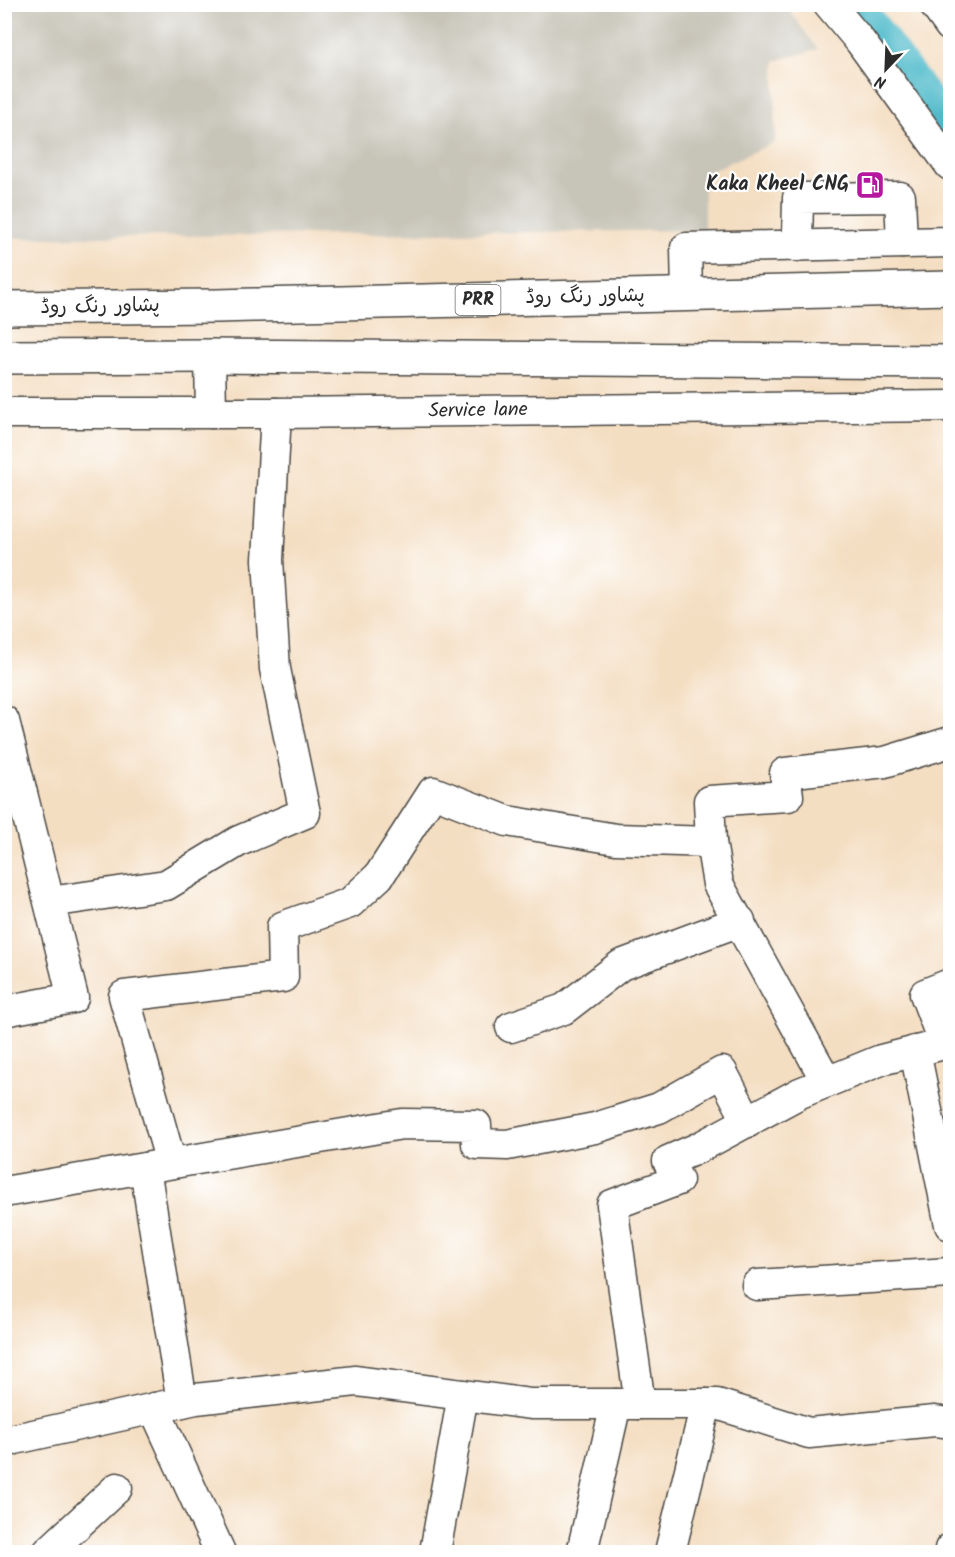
<svg xmlns="http://www.w3.org/2000/svg" width="955" height="1557" font-family="Kalam,'Playpen Sans Arabic',sans-serif">
  <style>
    .industrial { fill: #c7c4b8 }
    .lines { fill: none; stroke-linecap: round; stroke-linejoin: round }
    .canal { stroke: #4ebaca; stroke-width: 28 }
    .minor-casing { stroke: #494642; stroke-width: 33 }
    .highway-casing { stroke: #494642; stroke-width: 36 }
    .minor { stroke: #fff; stroke-width: 30 }
    .highway { stroke: #fff; stroke-width: 33 }
    .labels { text-anchor: middle; dominant-baseline: central; stroke-width: 4.5; stroke-linejoin: round; paint-order: stroke }
    .shield { fill: #fff; stroke: #6b6b6b; stroke-width: 1.5 }
    .shield-label { font-size: 18px; font-weight: bold; fill: #2b2b2b }
    .poi-label { font-size: 20px; font-weight: bold; fill: #2b2b2b; stroke: #fff; text-anchor: end }
    .street-label { font-size: 20px; fill: #2b2b2b; stroke: #fff }
  </style>
  <rect width="100%" height="100%" fill="#fff"/>
  <filter id="ink" filterUnits="userSpaceOnUse"><feTurbulence type="fractalNoise" baseFrequency=".0167" numOctaves="2"/><feDisplacementMap in="SourceGraphic" scale="12" xChannelSelector="R" yChannelSelector="G"/><feConvolveMatrix kernelMatrix="1 2 1 2 8 2 1 2 1" color-interpolation-filters="sRGB"/></filter>
  <filter id="wash" filterUnits="userSpaceOnUse"><feTurbulence type="fractalNoise" baseFrequency=".008" numOctaves="4" result="noise"/><feDisplacementMap in="SourceGraphic" scale="24" xChannelSelector="R" yChannelSelector="G"/><feGaussianBlur stdDeviation="1.35" result="paint"/><feColorMatrix in="noise" values="0 0 0 0 0 0 0 0 0 0 0 0 0 0 0 0 0 1.4 0 .05"/><feComposite in="paint" operator="in"/></filter>
  <g filter="url(#wash)">
    <rect width="100%" height="100%" fill="#f4dec2"/>
    <polygon class="industrial" points="4,5 785,5 818,49 775,61 775,142 704,174 704,230 5,238"/>
    <g class="lines">
      <polyline class="canal" points="859,4 950,126"/>
    </g>
  </g>
  <g filter="url(#ink)">
    <g class="lines">
      <g class="minor-casing">
        <g id="minor">
          <polyline points="829,4 860,41 950,165"/>
          <polyline points="934,4 950,26"/>
          <polyline points="797,246 798,198 900,197 902,243"/>
          <polyline points="687,294 686,248 950,242"/>
          <polyline points="210,356 211,413"/>
          <polyline points="4,413 276,413 950,406"/>
          <polyline points="4,721 73,998 4,1011"/>
          <polyline points="711,842 718,884 827,1082"/>
          <polyline points="50,902 166,885 239,841 305,813 275,669 268,560 276,413"/>
          <polyline points="511,1027 564,1009 621,965 740,921"/>
          <polyline points="915,1051 950,1225"/>
          <polyline points="171,1163 124,996 283,977 282,927 350,903 379,876 433,792 507,821 616,839 711,842 709,801 788,796 785,773 885,762 950,742"/>
          <polyline points="145,1168 182,1402"/>
          <polyline points="4,1192 402,1124 476,1125 477,1144 507,1145 595,1128 659,1108 722,1072 748,1122"/>
          <polyline points="757,1285 950,1273"/>
          <polyline points="640,1404 612,1205 678,1180 668,1161 698,1148 800,1093 881,1060 944,1044 925,994 950,984"/>
          <polyline points="154,1408 220,1552"/>
          <polyline points="4,1443 15,1439 196,1399 356,1381 531,1404 717,1404 809,1433 935,1421 950,1423"/>
          <polyline points="48,1552 117,1488"/>
          <polyline points="435,1552 463,1395"/>
          <polyline points="582,1552 616,1404"/>
          <polyline points="670,1552 706,1404"/>
          <polyline points="950,1552 950,1549"/>
        </g>
      </g>
      <g class="highway-casing">
        <g id="highway">
          <polyline points="4,308 217,306 950,288"/>
          <polyline points="4,357 210,356 950,362"/>
        </g>
      </g>
      <use href="#minor" class="minor"/>
      <use href="#highway" class="highway"/>
    </g>
  </g>
  <defs>
    <g id="fuel-square" transform="scale(1.5)"><rect x="-9" y="-9" width="18" height="18" rx="4" fill="#b5179e" stroke="#fff"/><path d="M-5.5-6h7V0h2V4h1.3V-2.5L3-4.5l.8-.8L6-3V5H2.5V1h-1V6h-7ZM-4.2-4.7v3.2H.2V-4.7Z" fill="#fff"/></g>
  </defs>
  <g fill-rule="evenodd">
    <use href="#fuel-square" x="870" y="185"/>
  </g>
  <g class="labels">
    <rect class="shield" x="455.5" y="285" width="45" height="30" rx="4.5"/>
    <g class="shield-label">
      <text x="478" y="300">PRR</text>
    </g>
    <g class="poi-label">
      <text x="849" y="185">Kaka Kheel CNG</text>
    </g>
    <g class="street-label">
      <text transform="translate(585 297) rotate(-1)">پشاور رنگ روڈ</text>
      <text transform="translate(100 307) rotate(-1)">پشاور رنگ روڈ</text>
      <text transform="translate(478 411) rotate(-1)">Service lane</text>
    </g>
  </g>
  <rect width="955" height="1557" fill="none" stroke="#fff" stroke-width="24"/>
  <g transform="translate(886 69) rotate(203)" stroke="#ffffff" stroke-width="4.5" paint-order="stroke">
  <path d="M0-4.5L10 22L0 15L-10 22Z" fill="#2b2b2b"/>
  <text y="-9" font-size="16" font-weight="bold" text-anchor="middle" fill="#2b2b2b">N</text>
  </g>
</svg>
